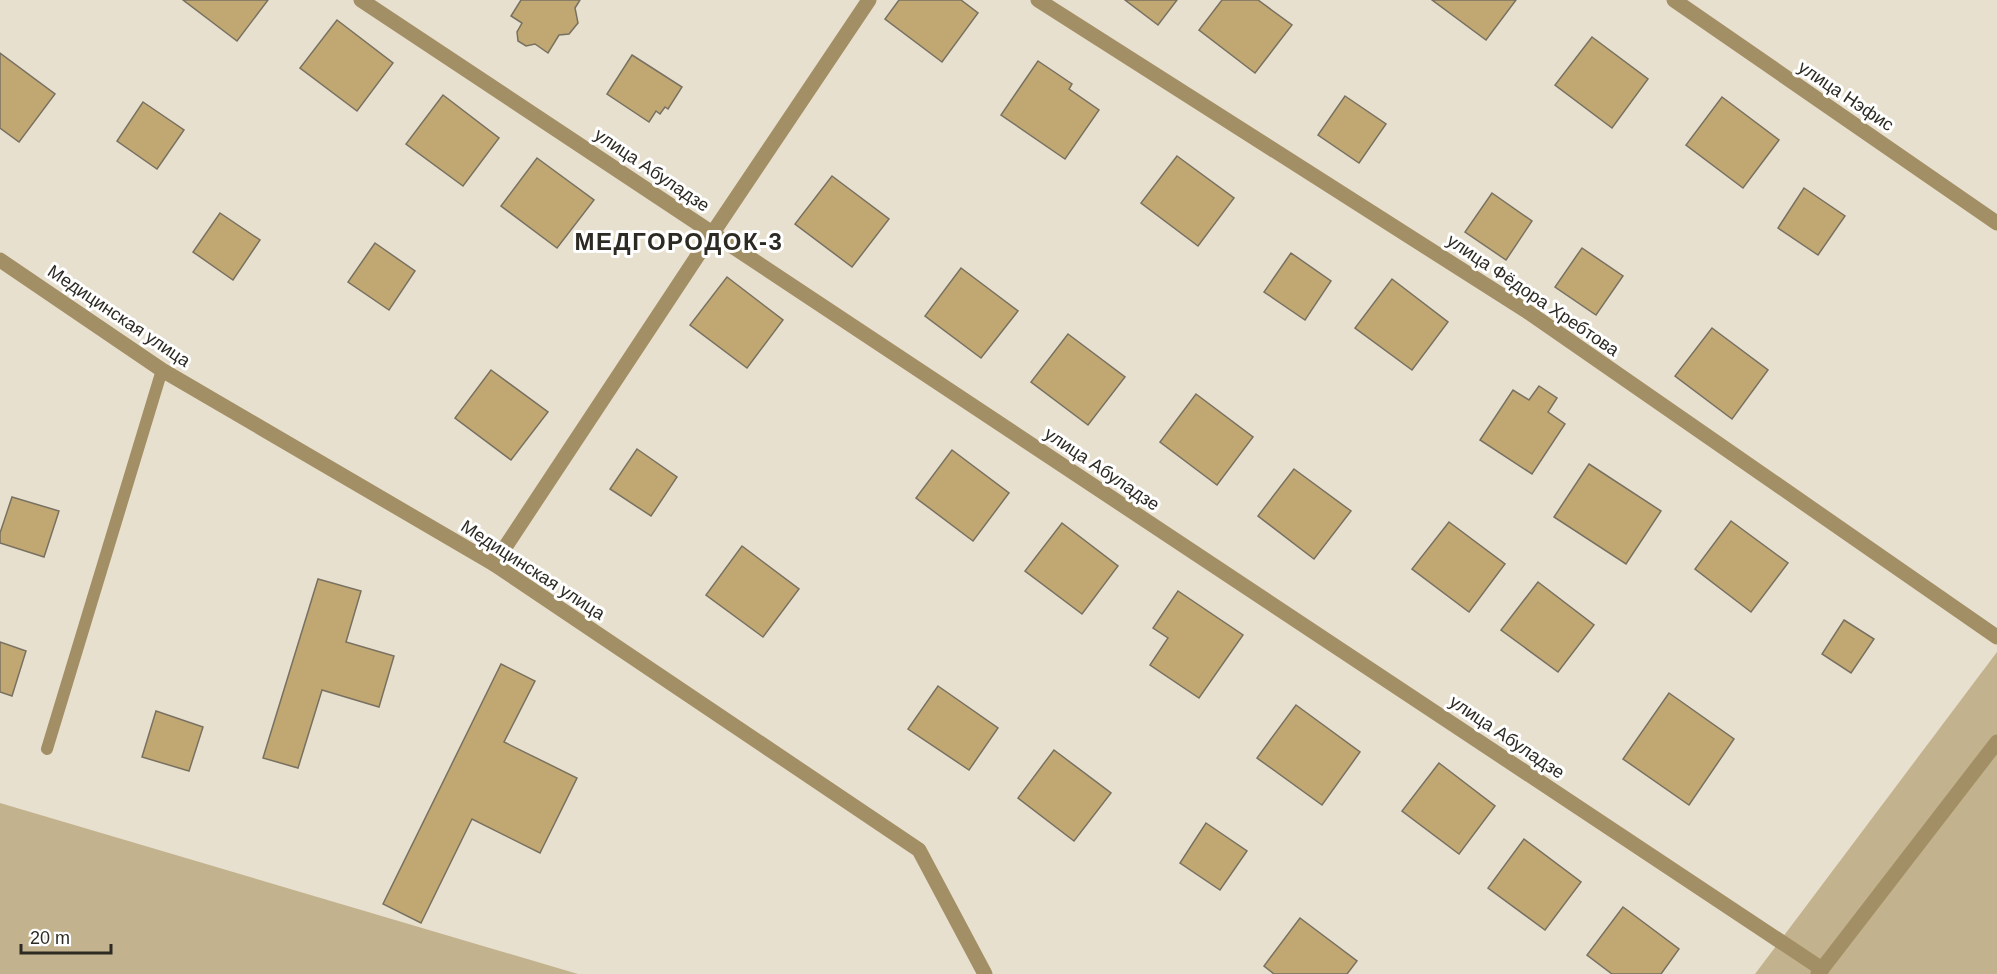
<svg xmlns="http://www.w3.org/2000/svg" width="1997" height="974" font-family="Helvetica,sans-serif">
  <style>
    .green { fill: #c3b28e }
    .building { fill: #c1a872; stroke: #787161; stroke-width: 1.5 }
    .lines { fill: none; stroke-linecap: round; stroke-linejoin: round }
    .service { stroke: #a38f66; stroke-width: 12 }
    .minor { stroke: #a38f66; stroke-width: 15 }
    .labels { text-anchor: middle; dominant-baseline: central; stroke-width: 6; stroke-linejoin: round; paint-order: stroke }
    .street-label { font-size: 18px; fill: #2d2a23; stroke: #fff }
    .district-label { font-size: 24px; font-weight: bold; letter-spacing: 1.5px; fill: #2d2a23; stroke: #fff }
  </style>
  <rect width="100%" height="100%" fill="#e8e0ce"/>
  <g class="green">
    <polygon points="1997,652 1997,974 1755,974"/>
    <polygon points="0,803 578,974 0,974"/>
  </g>
  <g class="building">
    <polygon points="183,0 268,0 237,41"/>
    <polygon points="521,0 580,0 575,8 578,23 569,34 559,35 548,53 535,44 526,46 518,41 517,32 522,23 511,16"/>
    <polygon points="899,0 961,0 978,13 942,62 885,19"/>
    <polygon points="1125,0 1177,0 1158,25"/>
    <polygon points="1222,0 1258,0 1292,25 1255,73 1199,30"/>
    <polygon points="1432,0 1516,0 1486,40"/>
    <polygon points="337,20 393,63 357,111 300,68"/>
    <polygon points="1592,37 1648,79 1612,128 1555,85"/>
    <polygon points="0,53 55,94 19,142 0,128"/>
    <polygon points="632,55 682,87 668,109 665,107 660,114 656,111 649,122 607,94"/>
    <polygon points="1038,61 1072,84 1069,89 1099,110 1065,159 1001,115"/>
    <polygon points="443,95 499,138 463,186 406,144"/>
    <polygon points="1345,96 1386,124 1359,163 1318,135"/>
    <polygon points="1722,97 1779,140 1743,188 1686,145"/>
    <polygon points="143,102 184,130 157,169 117,141"/>
    <polygon points="1177,156 1234,198 1198,246 1141,203"/>
    <polygon points="537,158 594,200 557,248 501,206"/>
    <polygon points="832,176 889,219 852,267 795,224"/>
    <polygon points="1804,188 1845,216 1818,255 1778,228"/>
    <polygon points="1492,193 1532,221 1506,260 1465,232"/>
    <polygon points="220,213 260,240 233,280 193,252"/>
    <polygon points="375,243 415,271 389,310 348,282"/>
    <polygon points="1582,248 1623,276 1596,315 1555,287"/>
    <polygon points="1291,253 1331,281 1305,320 1264,292"/>
    <polygon points="961,268 1018,311 981,358 925,316"/>
    <polygon points="727,277 783,320 747,368 690,325"/>
    <polygon points="1392,279 1448,322 1412,370 1355,328"/>
    <polygon points="1712,328 1768,370 1732,419 1675,376"/>
    <polygon points="1068,334 1125,377 1088,425 1031,382"/>
    <polygon points="491,370 548,412 511,460 455,418"/>
    <polygon points="1539,386 1557,398 1548,412 1565,424 1532,474 1480,440 1513,390 1529,400"/>
    <polygon points="1196,394 1253,437 1217,485 1160,442"/>
    <polygon points="637,449 677,477 651,516 610,489"/>
    <polygon points="952,450 1009,493 973,541 916,498"/>
    <polygon points="1589,464 1661,511 1626,564 1554,517"/>
    <polygon points="1294,469 1351,511 1314,559 1258,516"/>
    <polygon points="12,497 59,511 44,557 0,543 0,533"/>
    <polygon points="1731,521 1788,563 1751,612 1695,569"/>
    <polygon points="1449,522 1505,564 1469,612 1412,569"/>
    <polygon points="1062,523 1118,566 1082,614 1025,571"/>
    <polygon points="742,546 799,589 763,637 706,595"/>
    <polygon points="318,579 361,591 346,642 394,656 379,707 322,690 298,768 263,758"/>
    <polygon points="1538,582 1594,625 1558,672 1501,630"/>
    <polygon points="1178,591 1243,635 1199,698 1150,665 1168,638 1153,628"/>
    <polygon points="1844,620 1874,639 1851,673 1822,654"/>
    <polygon points="0,642 26,651 12,696 0,692"/>
    <polygon points="501,664 535,681 504,742 577,778 540,853 472,819 421,923 383,904"/>
    <polygon points="938,686 998,728 969,770 908,729"/>
    <polygon points="1669,693 1734,739 1689,805 1623,759"/>
    <polygon points="1296,705 1360,752 1322,805 1257,758"/>
    <polygon points="156,711 203,727 189,771 142,757"/>
    <polygon points="1054,750 1111,793 1074,841 1018,798"/>
    <polygon points="1439,763 1495,806 1459,854 1402,811"/>
    <polygon points="1206,823 1247,851 1220,890 1180,863"/>
    <polygon points="1524,839 1581,882 1545,930 1488,888"/>
    <polygon points="1623,907 1679,949 1661,974 1612,974 1587,955"/>
    <polygon points="1300,918 1357,961 1347,974 1274,974 1264,966"/>
  </g>
  <g class="lines">
    <polyline class="service" points="47,749 162,370"/>
    <g class="minor">
      <polyline points="361,0 1822,969"/>
      <polyline points="1038,0 1528,312 1997,637"/>
      <polyline points="1674,0 1997,223"/>
      <polyline points="0,260 162,370 494,564 919,850 985,974"/>
      <polyline points="494,564 712,234 869,0"/>
      <polyline points="1818,974 1997,742"/>
    </g>
  </g>
  <g class="labels">
    <g class="street-label">
      <text transform="translate(1846 96) rotate(34)">улица Нэфис</text>
      <text transform="translate(652 170) rotate(34)">улица Абуладзе</text>
      <text transform="translate(1533 295) rotate(34)">улица Фёдора Хребтова</text>
      <text transform="translate(119 316) rotate(34)">Медицинская улица</text>
      <text transform="translate(1102 469) rotate(34)">улица Абуладзе</text>
      <text transform="translate(533 570) rotate(33)">Медицинская улица</text>
      <text transform="translate(1507 737) rotate(34)">улица Абуладзе</text>
    </g>
    <g class="district-label">
      <text x="679" y="241">МЕДГОРОДОК-3</text>
    </g>
  </g>
  <path d="M21 944v9h90v-9" fill="none" stroke="#2d2a23" stroke-width="3"/>
  <text x="30" y="944" font-size="18" fill="#2d2a23" stroke="#ffffff" stroke-width="4.5" paint-order="stroke">20 m</text>
</svg>
